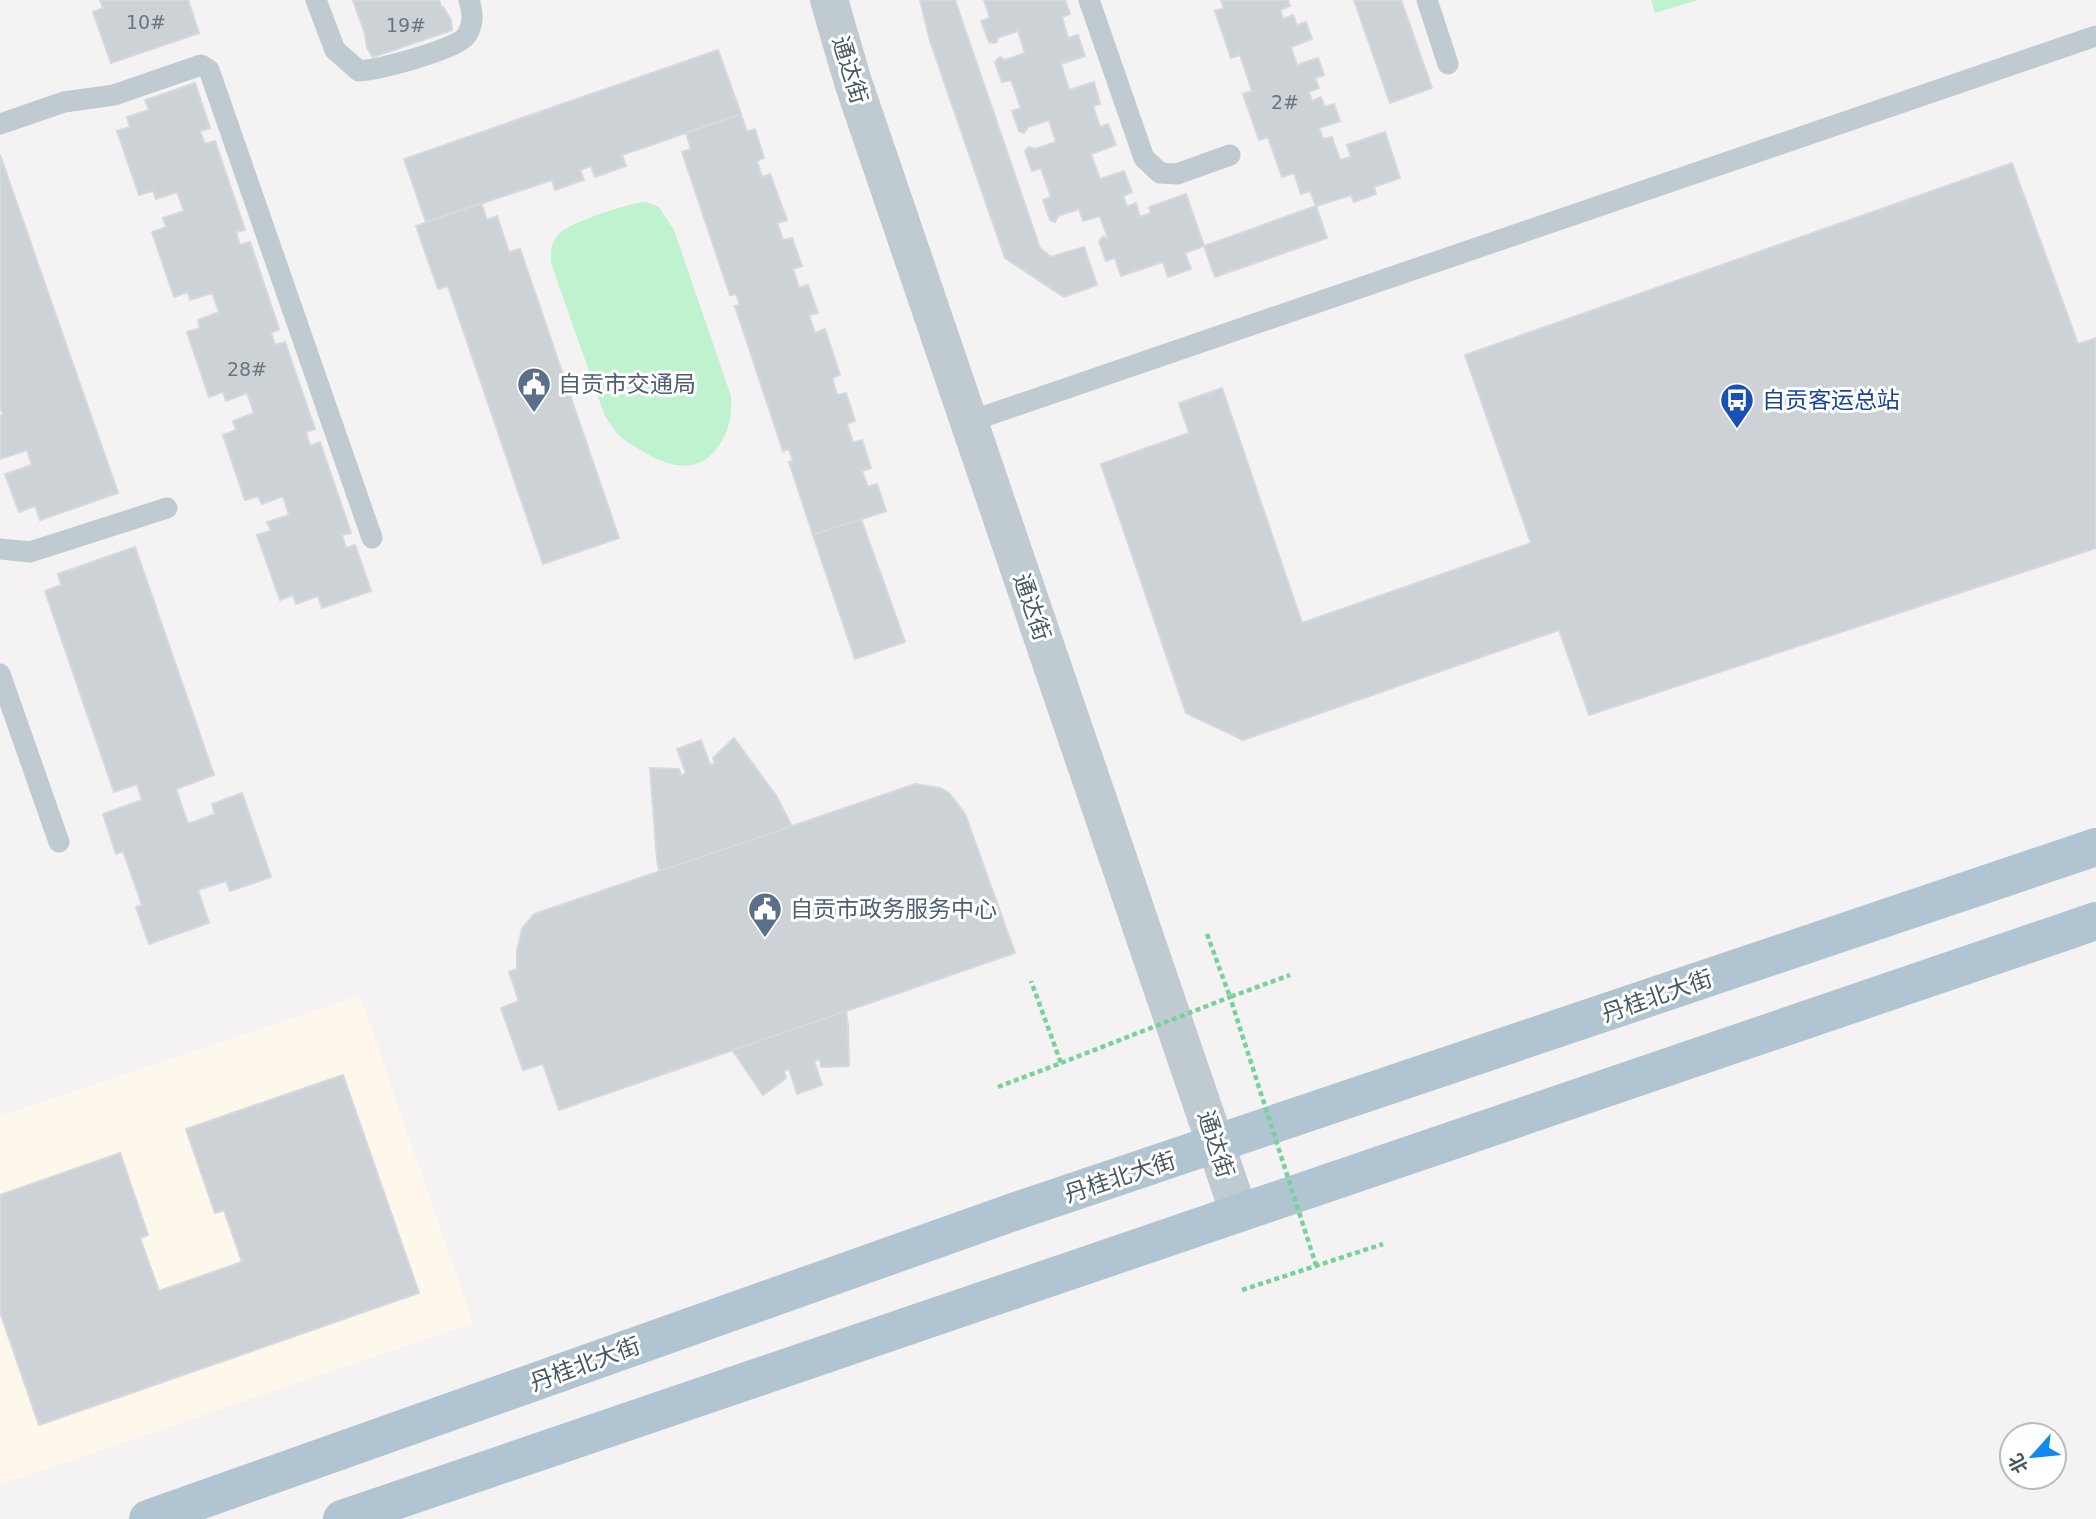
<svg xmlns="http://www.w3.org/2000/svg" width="2096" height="1519" font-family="'DejaVu Sans','Noto Sans SC',sans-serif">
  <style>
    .commercial { fill: #fdf7ec }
    .green { fill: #bff2ce }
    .building { fill: #cdd2d6; stroke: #d5d8dd; stroke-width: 2 }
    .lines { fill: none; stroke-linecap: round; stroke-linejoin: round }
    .path { stroke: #75d39a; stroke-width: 4.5; stroke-dasharray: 5 3.5; stroke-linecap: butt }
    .lane { stroke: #bfcbd1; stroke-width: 21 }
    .street { stroke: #bfcbd1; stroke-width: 38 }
    .primary { stroke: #b0c4d1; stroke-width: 38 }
    .path-bridge { stroke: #75d39a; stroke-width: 4.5; stroke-dasharray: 5 3.5; stroke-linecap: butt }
    .labels { text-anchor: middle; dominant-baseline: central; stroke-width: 6; stroke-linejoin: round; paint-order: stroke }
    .number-label { font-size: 19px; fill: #69767e }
    .street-label { font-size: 23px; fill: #485860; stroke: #fff }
    .service-label { font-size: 23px; fill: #4e5e75; stroke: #fff; text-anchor: start }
    .transit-label { font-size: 23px; fill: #164399; stroke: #fff; text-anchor: start }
  </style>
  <rect width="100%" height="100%" fill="#f4f2f2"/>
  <polygon class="commercial" points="360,995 473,1323 0,1485 0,1116"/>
  <g class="green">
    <polygon points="1651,0 1698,0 1655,13"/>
    <path d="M646 202 659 207 674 230 731 396C732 413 730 429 720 444 699 477 667 467 639 449 631 444 622 439 616 432 612 427 608 420 604 414L551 263C551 253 550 245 557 236 567 223 628 203 646 202Z"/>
  </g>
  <g class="building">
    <polygon points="100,0 188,0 199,33 111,63 93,12 103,8"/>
    <polygon points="353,0 439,0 442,8 443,7 451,20 452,30 373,57 367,48 365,34"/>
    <polygon points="920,0 955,0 1040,248 1051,257 1084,247 1097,285 1064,297 1005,258 930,41"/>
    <polygon points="984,0 1065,0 1070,14 1062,17 1068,38 1078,35 1085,56 1061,64 1069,90 1094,82 1100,104 1093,106 1100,127 1108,124 1116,145 1091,154 1100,179 1124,171 1132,192 1123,196 1127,207 1136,203 1140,217 1151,213 1149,207 1186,194 1204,246 1185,253 1191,269 1168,277 1163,262 1121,276 1115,258 1106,261 1099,242 1103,236 1108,239 1100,216 1083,221 1079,209 1058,216 1055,222 1050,220 1043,200 1051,197 1041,168 1032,171 1025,151 1029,147 1035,149 1056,142 1049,120 1028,127 1024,133 1019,131 1012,111 1021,108 1011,80 1002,82 995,62 1000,57 1005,60 1025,53 1018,31 997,38 997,42 994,43 989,42 981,21 990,18"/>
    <polygon points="1221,0 1288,0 1290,6 1280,10 1283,19 1293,15 1297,25 1306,22 1312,39 1291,47 1297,65 1318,58 1324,75 1315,78 1319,88 1309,92 1312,101 1321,97 1325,107 1334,104 1340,121 1319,128 1323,139 1332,137 1340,160 1351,157 1347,145 1385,132 1400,178 1374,187 1376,194 1354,202 1351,195 1316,206 1310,191 1301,194 1294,173 1282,177 1268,137 1259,140 1243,94 1252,91 1240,55 1231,58 1215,11 1224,8"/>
    <polygon points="1354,0 1401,0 1432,88 1390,103"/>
    <polygon points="718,50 741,114 622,155 626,166 595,177 591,166 580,170 584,180 555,190 552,180 426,222 404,159"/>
    <polygon points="195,83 210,128 200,131 205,144 215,141 245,230 236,232 240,245 250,242 279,329 271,333 275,345 285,342 315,429 306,432 310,446 320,442 351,533 342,535 346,548 355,545 371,591 322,608 318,596 296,604 293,595 280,600 257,535 271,531 267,522 289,515 283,496 262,504 258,496 245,500 223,435 236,430 233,421 254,413 247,393 226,401 223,392 209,397 187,332 200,328 198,320 219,312 212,293 190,300 188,292 174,297 152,232 166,227 163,218 184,211 177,192 156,199 153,191 139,195 117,131 130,127 127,117 149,110 145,100"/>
    <polygon points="741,114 747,132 755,129 764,158 757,161 762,177 770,174 787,220 777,223 783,240 792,238 802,266 793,269 799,288 808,285 818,313 809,315 815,333 825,329 840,375 832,378 837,395 846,393 855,421 847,424 853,443 862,440 871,468 862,471 868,487 877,484 886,511 813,535 789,462 793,461 789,449 783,451 735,306 740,305 736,294 730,295 682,152 691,149 686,133"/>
    <polygon points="0,155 118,493 40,520 35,506 19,512 5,474 32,465 27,450 0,459 0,416 3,415 0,406"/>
    <polygon points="2012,163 2078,344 2096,338 2096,548 1589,715 1559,630 1243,740 1186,713 1101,464 1189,433 1179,403 1222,388 1302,623 1531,543 1465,355"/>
    <polygon points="481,203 487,220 497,216 509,252 520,249 619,538 543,564 448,286 438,289 416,226"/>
    <polygon points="1316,206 1327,238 1215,277 1204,246"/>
    <polygon points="861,519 905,642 855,659 813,535"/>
    <polygon points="135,547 214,775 176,789 188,824 215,814 212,804 242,793 271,877 230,891 226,881 198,890 209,923 149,944 136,907 142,905 123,851 116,854 103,814 142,800 137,784 114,792 45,591 61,585 58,574"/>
    <polygon points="734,738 777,797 805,852 827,913 838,952 848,1026 849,1066 821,1067 820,1059 814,1061 822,1085 797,1094 789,1069 784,1071 786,1078 763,1095 720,1032 683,958 666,905 657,860 650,768 679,769 681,776 686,773 677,749 701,740 710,765 715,763 713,758"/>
    <polygon points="915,784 940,788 949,793 965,814 1015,953 559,1110 543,1064 523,1070 501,1008 519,1001 509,972 517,969 517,950 522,929 534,914"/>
    <polygon points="343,1075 419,1293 39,1425 0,1312 0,1195 120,1153 148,1235 140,1238 159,1291 242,1262 224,1210 215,1213 186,1129"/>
  </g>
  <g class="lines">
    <g class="path">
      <polyline points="1207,934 1230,997 1290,975"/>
      <polyline points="998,1087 1061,1063 1031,981"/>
      <polyline points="1242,1290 1383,1244"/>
    </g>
    <g class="lane">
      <path d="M316 0 335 50 359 71C377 70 456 50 466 36 474 25 473 12 469 0"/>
      <polyline points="1089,0 1144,158 1160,173 1177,174 1230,155"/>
      <polyline points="1427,0 1448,64"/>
      <polyline points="0,124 64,102 114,95 201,65 209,70 372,538"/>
      <polyline points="968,422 2096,36"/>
      <polyline points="0,549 30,552 167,508"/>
      <polyline points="0,674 59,842"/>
    </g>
    <polyline class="street" points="829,0 853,82 1239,1213"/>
    <g class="primary">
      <polyline points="148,1519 1022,1209 2096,847"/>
      <polyline points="342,1519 2096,921"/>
    </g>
    <polyline class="path-bridge" points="1061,1063 1230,997 1316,1265"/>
  </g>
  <defs>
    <g id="civic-pin" transform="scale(1.75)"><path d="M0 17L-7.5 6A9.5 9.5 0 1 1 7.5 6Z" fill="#5c6f8a" stroke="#fff"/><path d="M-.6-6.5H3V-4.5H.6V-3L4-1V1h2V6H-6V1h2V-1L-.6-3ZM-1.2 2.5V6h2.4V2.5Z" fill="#fff"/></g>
    <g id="bus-pin" transform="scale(1.75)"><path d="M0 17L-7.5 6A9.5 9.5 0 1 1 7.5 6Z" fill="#1a4fb4" stroke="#fff"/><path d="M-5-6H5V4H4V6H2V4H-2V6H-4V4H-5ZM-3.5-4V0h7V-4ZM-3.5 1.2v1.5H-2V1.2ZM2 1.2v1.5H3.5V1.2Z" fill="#fff"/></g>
  </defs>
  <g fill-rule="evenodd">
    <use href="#civic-pin" x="534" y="384"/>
    <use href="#bus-pin" x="1737" y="400"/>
    <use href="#civic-pin" x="765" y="909"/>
  </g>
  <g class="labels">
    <g class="number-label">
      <text x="146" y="22">10#</text>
      <text x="406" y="25">19#</text>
      <text x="1285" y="102">2#</text>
      <text x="247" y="369">28#</text>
    </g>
    <g class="street-label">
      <text transform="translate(850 70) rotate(73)">通达街</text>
      <text transform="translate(1032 607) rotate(71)">通达街</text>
      <text transform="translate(1657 996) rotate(-19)">丹桂北大街</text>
      <text transform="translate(1216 1144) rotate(72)">通达街</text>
      <text transform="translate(1120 1177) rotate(-18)">丹桂北大街</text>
      <text transform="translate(585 1364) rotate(-20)">丹桂北大街</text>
    </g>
    <g class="service-label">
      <text x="558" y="384">自贡市交通局</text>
      <text x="790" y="909">自贡市政务服务中心</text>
    </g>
    <g class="transit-label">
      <text x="1762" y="400">自贡客运总站</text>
    </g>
  </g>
  <g transform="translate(2033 1456) rotate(243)"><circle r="33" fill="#ffffff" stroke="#b6bcbf" stroke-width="2"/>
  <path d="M0-5L12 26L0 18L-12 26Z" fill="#1089f0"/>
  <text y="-10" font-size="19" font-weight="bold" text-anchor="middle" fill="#485860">北</text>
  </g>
</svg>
